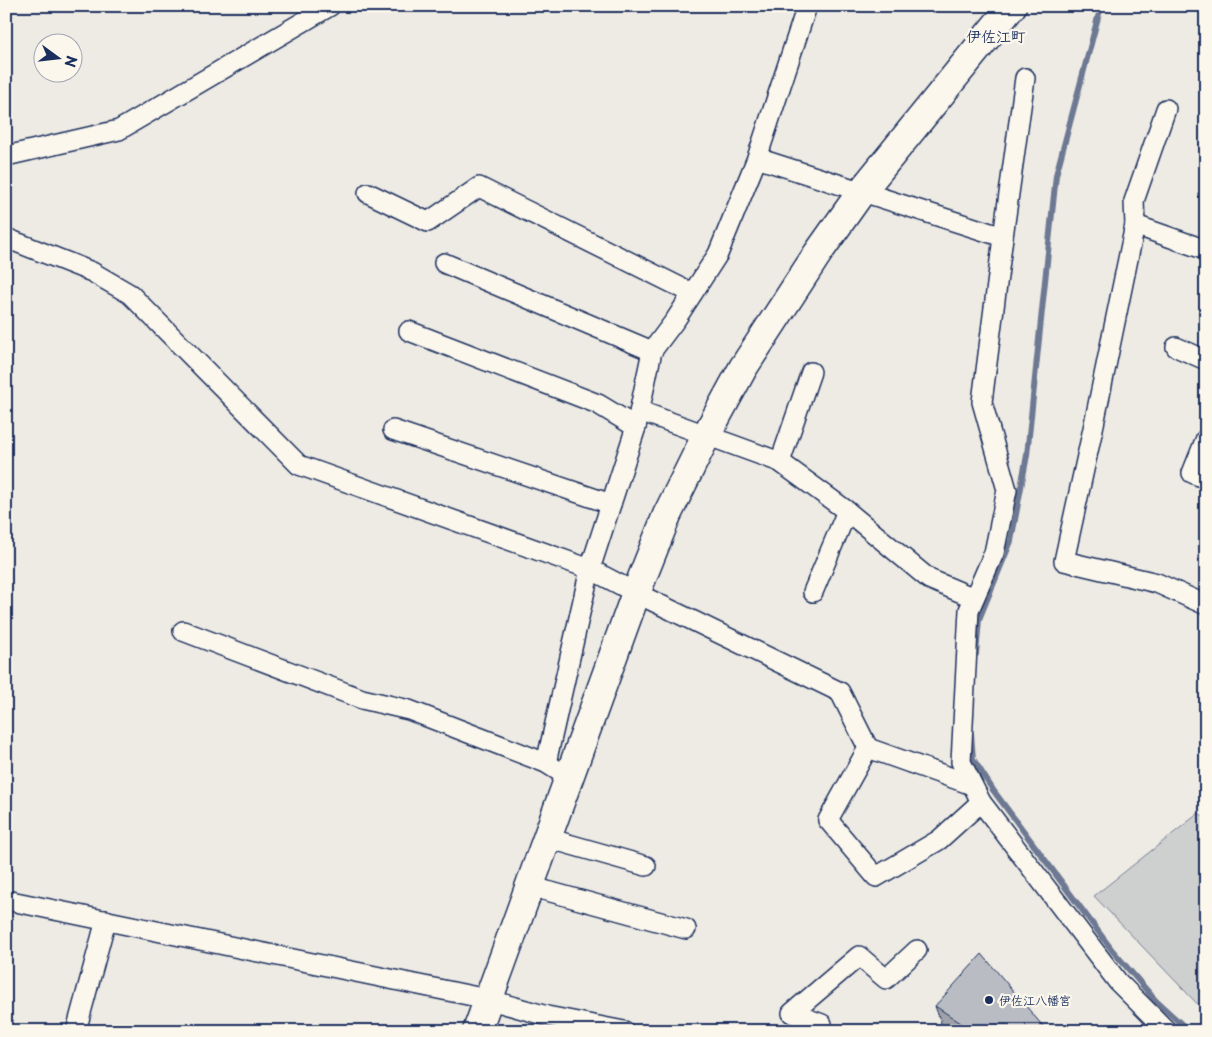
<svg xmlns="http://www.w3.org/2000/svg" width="1212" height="1037" font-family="'Playpen Sans','Klee One',sans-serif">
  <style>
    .green { fill: #cecfcf; stroke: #747f96 }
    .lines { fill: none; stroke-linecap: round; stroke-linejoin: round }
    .stream { stroke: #6d7892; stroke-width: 6 }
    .street-casing { stroke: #1b2f5e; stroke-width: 22 }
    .secondary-casing { stroke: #1b2f5e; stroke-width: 31 }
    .street { stroke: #fbf7ec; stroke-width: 19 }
    .secondary { stroke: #fbf7ec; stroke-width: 28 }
    .wall { fill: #9fa2a8; stroke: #1b2f5e }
    .building { fill: #b9bcc3; stroke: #1b2f5e }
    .poi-dot { fill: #1b2f5e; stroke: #fbf7ec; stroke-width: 2 }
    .labels { text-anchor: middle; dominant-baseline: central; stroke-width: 4.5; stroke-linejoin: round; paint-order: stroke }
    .poi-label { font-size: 12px; font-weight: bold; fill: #1b2f5e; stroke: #fbf7ec; text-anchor: start }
    .quarter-label { font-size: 15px; font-weight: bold; fill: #1b2f5e; stroke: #fbf7ec }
  </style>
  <rect width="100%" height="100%" fill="#eeebe4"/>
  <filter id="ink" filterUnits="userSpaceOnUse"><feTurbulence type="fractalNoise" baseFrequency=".02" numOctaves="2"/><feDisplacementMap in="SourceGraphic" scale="10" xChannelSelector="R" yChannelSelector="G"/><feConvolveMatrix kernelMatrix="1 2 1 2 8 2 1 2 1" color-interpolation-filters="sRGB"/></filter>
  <g filter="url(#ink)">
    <polygon class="green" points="1199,813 1206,819 1206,1013 1094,896"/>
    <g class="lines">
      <g class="stream">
        <polyline points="976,654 979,619 1011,541 1027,455 1056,175 1101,6"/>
        <polyline points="971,734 973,759 993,790 1112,950 1156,1001 1189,1031"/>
      </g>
      <g class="street-casing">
        <g id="street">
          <polyline points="1025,78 1003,237 982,402 1007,490 994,553 969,610 961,762 981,802 1118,982 1167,1031"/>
          <polyline points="6,156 119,130 330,6"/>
          <polyline points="757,158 1003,237"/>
          <polyline points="368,193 428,222 479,187 692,293"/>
          <polyline points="1135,225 1134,201 1166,109"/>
          <polyline points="6,238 92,272 130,294 299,465 590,569 636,593 840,692 868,748 828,820 876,877 939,840 981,802"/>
          <polyline points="1206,250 1135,225 1094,424 1064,561 1157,583 1206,605"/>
          <polyline points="444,263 652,351"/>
          <polyline points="409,331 598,404 636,427"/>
          <polyline points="1176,347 1206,360"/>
          <polyline points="640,411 780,462 847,511 929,579 974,598"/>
          <polyline points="393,430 611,504"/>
          <polyline points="1206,438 1192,473 1206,479"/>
          <polyline points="780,462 811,372"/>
          <polyline points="813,592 847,511"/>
          <polyline points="183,631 362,699 409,710 546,763 557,770"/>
          <polyline points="868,748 972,785"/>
          <polyline points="546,763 590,569 636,427 652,351 676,319 718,254 757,158 807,6"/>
          <polyline points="547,838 646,866"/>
          <polyline points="529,886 686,929"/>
          <polyline points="6,900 487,999 547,1016 624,1031"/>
          <polyline points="76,1031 106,920"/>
          <polyline points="820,1031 822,1024 792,1013 859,956 886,979 917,950"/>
        </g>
      </g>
      <g class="secondary-casing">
        <polyline id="secondary" points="477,1031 636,593 667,515 706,436 743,368 818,253 862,191 1012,6"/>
      </g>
      <use href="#street" class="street"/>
      <use href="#secondary" class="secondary"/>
    </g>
    <polygon class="wall" points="935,1006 1047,1031 949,1031 942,1026"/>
    <polygon class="building" points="982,954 1047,1031 973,1031 935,1006"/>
  </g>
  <circle class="poi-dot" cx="989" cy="1000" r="5"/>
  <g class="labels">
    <g class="poi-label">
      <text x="999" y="1000">伊佐江八幡宮</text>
    </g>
    <g class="quarter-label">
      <text x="996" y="35">伊佐江町</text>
    </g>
  </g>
  <rect width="1212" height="1037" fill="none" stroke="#fbf7ec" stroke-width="25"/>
  <rect x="12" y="12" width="1187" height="1012" fill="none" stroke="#1b2f5e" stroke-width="2" filter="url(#ink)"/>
  <g transform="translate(58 58) rotate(105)"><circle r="24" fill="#fbf7ec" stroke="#a1a7b3"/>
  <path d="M0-4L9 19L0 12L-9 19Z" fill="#1b2f5e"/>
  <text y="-8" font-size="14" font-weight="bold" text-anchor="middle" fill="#1b2f5e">N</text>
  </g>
</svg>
